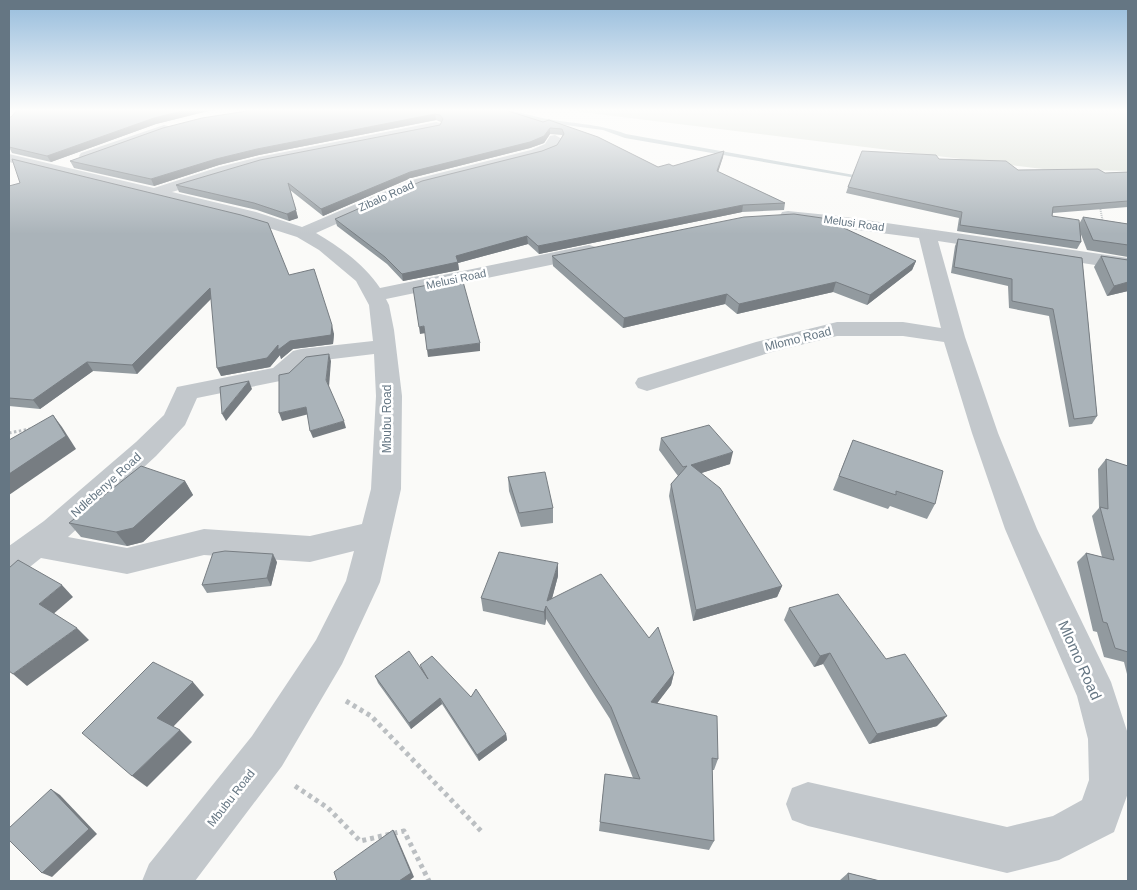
<svg xmlns="http://www.w3.org/2000/svg" width="1137" height="890" font-family="Arial,sans-serif">
  <style>
    .green { fill: #dadfd7 }
    .lines { fill: none; stroke-linecap: round; stroke-linejoin: round }
    .stream { fill: #bbc7cb; fill-rule: evenodd }
    .path-far2 { stroke: #bbbfc2; stroke-width: 2; stroke-dasharray: 1 1; stroke-linecap: butt }
    .path-far1 { stroke: #bbbfc2; stroke-width: 3; stroke-dasharray: 2.5 2.5; stroke-linecap: butt }
    .path { stroke: #bbbfc2; stroke-width: 5; stroke-dasharray: 4 4; stroke-linecap: butt }
    .street { fill: #c3c8cc; fill-rule: evenodd }
    .wall { fill: #929a9f }
    .shaded-wall { fill: #777d82 }
    .building { fill: #aab3b9; stroke: #777d82 }
    .labels { text-anchor: middle; dominant-baseline: central; stroke-width: 5; stroke-linejoin: round; paint-order: stroke }
    .far-street-label { font-size: 11px; fill: #657683; stroke: #fff }
    .street-label { font-size: 12px; fill: #657683; stroke: #fff }
    .near-street-label { font-size: 15px; fill: #657683; stroke: #fff }
  </style>
  <rect width="100%" height="100%" fill="#fafaf8"/>
  <polygon class="green" points="557,109 1128,109 1128,171 1043,169"/>
  <g class="lines">
    <path class="stream" d="M493 109C510 109 526 115 542 118 572 124 597 123 626 134L871 178 868 180 625 138 603 130 543 122Z"/>
    <polyline class="path-far2" points="1100,207 1103,223"/>
    <polyline class="path-far1" points="9,433 30,429"/>
    <g class="path">
      <polyline points="346,701 371,716 482,832"/>
      <polyline points="295,786 328,808 360,841 404,831 429,881"/>
    </g>
    <g class="street">
      <path d="M436 122 440 123 442 126 440 129 262 165 172 192 256 212 302 227 412 180 531 150 545 144 550 136 555 135 562 139C556 149 551 151 541 156L422 186 316 233C340 247 365 265 380 288L589 245 596 247 598 251 596 255 589 257 386 299 389 305 394 330 402 396 401 489 380 582 342 664 282 766 195 881H142L149 864 252 736 316 640 346 581 354 551 310 562 204 555 127 574 41 558 21 574 9 578V546L44 521 136 442 164 415 177 387 273 368 293 351 301 349 373 341 369 305 356 281 319 250 297 237 244 220 9 162V154L154 188 219 167 259 157ZM374 354 376 396 371 489 362 524 310 536 204 529 127 548 68 537 156 456 185 425 197 398 290 379 308 362Z"/>
      <polygon points="164,125 168,126 170,129 168,132 91,159 81,159 79,156 81,153"/>
      <polygon points="788,211 838,216 1128,258 1128,270 938,241 965,337 998,433 1037,529 1111,682 1128,734 1128,793 1114,832 1059,860 1007,873 808,826 792,820 786,804 792,788 808,782 1007,827 1053,816 1082,800 1089,780 1088,739 1077,696 1005,529 972,433 944,342 903,336 837,336 772,352 647,391 638,388 635,383 638,378 756,342 837,322 903,322 941,328 919,238 782,220 780,216 782,212"/>
    </g>
  </g>
  <g class="wall">
    <polygon points="18,109 221,109 204,112 156,124 51,162 12,153 9,147 9,117 11,117"/>
    <polygon points="260,109 502,109 543,122 549,120 658,167 673,166 724,151 723,157 718,172 785,203 784,210 742,212 539,254 528,244 458,263 459,270 403,281 387,264 337,226 335,219 542,151 557,145 562,136 562,135 550,134 544,143 530,148 411,178 323,216 290,190 298,218 289,221 257,210 179,192 176,185 440,125 441,122 436,120 259,155 219,165 154,186 74,168 70,161"/>
    <polygon points="939,159 1018,170 1105,173 1128,172 1128,207 1053,213 1052,216 1079,224 1083,217 1128,224 1128,257 1087,250 1080,232 1081,242 1077,249 957,231 959,218 846,193 848,187"/>
    <polygon points="9,186 289,275 334,334 333,344 293,349 281,359 280,355 270,367 221,376 211,298 137,374 93,371 40,409 9,406"/>
    <polygon points="958,239 1082,258 1097,416 1092,424 1069,427 1049,316 1009,308 1008,286 951,273 955,246"/>
    <polygon points="552,256 916,261 912,270 867,305 833,292 737,314 725,304 623,328 553,266"/>
    <polygon points="1101,256 1128,260 1128,291 1107,296 1094,267"/>
    <polygon points="661,438 730,464 701,473 782,586 777,597 693,621 669,496 671,484 678,476 659,450"/>
    <polygon points="853,440 935,504 927,519 890,506 888,509 833,490"/>
    <polygon points="1106,459 1128,466 1128,678 1124,662 1104,657 1097,632 1093,631 1077,562 1086,553 1102,557 1092,516 1099,508 1098,469"/>
    <polygon points="508,477 553,508 553,523 521,527 509,491"/>
    <polygon points="185,481 193,495 143,542 127,546 81,537 69,523"/>
    <polygon points="277,562 271,586 207,593 202,585"/>
    <polygon points="558,576 552,598 674,673 671,685 657,703 718,759 714,770 712,770 714,841 709,850 599,831 605,774 633,778 610,719 546,619 545,625 483,611 481,598"/>
    <polygon points="789,608 937,726 869,744 823,664 814,667 784,620"/>
    <polygon points="420,667 506,734 507,740 479,761 442,704 411,729 378,683 375,676"/>
    <polygon points="848,873 880,881 839,881"/>
  </g>
  <g class="shaded-wall">
    <polygon points="190,109 221,109 204,112 156,124 51,162 47,156 154,118"/>
    <polygon points="435,114 436,120 259,155 219,165 154,186 151,179 216,159 257,149"/>
    <polygon points="550,128 550,134 544,143 530,148 411,178 323,216 321,209 410,172"/>
    <polygon points="724,151 723,157 716,178 717,171"/>
    <polygon points="743,205 742,212 539,254 538,246"/>
    <polygon points="296,210 298,218 289,221 287,214"/>
    <polygon points="527,236 528,244 458,263 459,270 403,281 402,274 456,256"/>
    <polygon points="916,261 912,270 867,305 870,295"/>
    <polygon points="836,282 833,292 737,314 739,304"/>
    <polygon points="1128,282 1128,291 1107,296 1114,286"/>
    <polygon points="210,288 214,296 137,374 132,365"/>
    <polygon points="727,294 725,304 623,328 624,318"/>
    <polygon points="332,325 334,334 333,344 293,349 281,359 280,355 270,367 221,376 217,368"/>
    <polygon points="424,326 426,333 420,334 419,327"/>
    <polygon points="480,343 480,351 428,357 427,350"/>
    <polygon points="329,354 331,361 329,387 326,380"/>
    <polygon points="87,362 93,371 40,409 33,400"/>
    <polygon points="249,381 252,389 226,421 222,414"/>
    <polygon points="306,407 309,414 282,421 279,413"/>
    <polygon points="53,415 62,427 76,449 9,495 9,474"/>
    <polygon points="344,421 346,428 313,438 310,431"/>
    <polygon points="733,452 730,464 689,477 691,465"/>
    <polygon points="185,481 193,495 143,542 127,546 116,532"/>
    <polygon points="273,554 277,562 271,586 267,578"/>
    <polygon points="558,563 558,576 549,610 547,601"/>
    <polygon points="62,585 73,597 51,616 39,604"/>
    <polygon points="782,586 777,597 693,621 696,610"/>
    <polygon points="546,606 546,619 545,625 544,612"/>
    <polygon points="77,628 89,640 27,686 13,674"/>
    <polygon points="830,653 823,664 814,667 820,656"/>
    <polygon points="674,673 671,685 649,714 651,702"/>
    <polygon points="193,682 204,695 170,730 157,718"/>
    <polygon points="440,698 442,704 411,729 409,723"/>
    <polygon points="947,716 937,726 869,744 877,734"/>
    <polygon points="180,730 192,742 147,787 132,776"/>
    <polygon points="506,734 507,740 479,761 477,755"/>
    <polygon points="51,789 60,795 97,834 52,877 42,873"/>
    <polygon points="393,830 396,835 414,877 409,881 399,881"/>
  </g>
  <g class="building">
    <polygon points="18,109 190,109 154,118 47,156 9,147 9,117 11,117"/>
    <polygon points="260,109 502,109 543,122 549,120 598,137 658,167 669,164 673,166 724,151 717,171 785,203 743,205 538,246 527,236 456,256 458,262 402,274 385,257 335,219 422,181 542,151 557,145 564,134 562,129 550,128 544,136 530,142 410,172 321,209 288,183 296,210 287,214 254,203 176,185 260,160 440,125 443,119 440,115 435,114 257,149 216,159 151,179 70,161 163,128 202,118"/>
    <polygon points="862,151 936,155 939,159 1006,161 1018,170 1098,169 1105,173 1128,172 1128,201 1053,207 1052,216 1079,220 1081,242 960,225 962,212 848,187"/>
    <polygon points="12,159 241,215 268,223 289,275 314,269 332,325 331,335 290,341 278,350 278,345 267,358 217,368 210,288 132,365 87,362 33,400 9,398 9,186 20,183"/>
    <polygon points="794,214 822,218 916,261 870,295 836,282 739,304 727,294 624,318 552,256 744,217"/>
    <polygon points="1083,217 1128,224 1128,245 1093,240"/>
    <polygon points="958,239 1082,258 1097,416 1074,419 1053,309 1012,301 1012,279 954,267"/>
    <polygon points="1101,256 1128,260 1128,282 1114,286"/>
    <polygon points="462,278 480,343 427,350 424,326 419,327 413,288"/>
    <polygon points="329,354 326,380 344,421 310,431 306,407 279,413 279,375 289,373 306,357"/>
    <polygon points="249,381 222,414 220,387"/>
    <polygon points="53,415 66,436 9,474 9,440"/>
    <polygon points="709,425 733,452 691,465 720,488 782,586 696,610 671,484 687,466 683,467 661,438"/>
    <polygon points="853,440 943,471 935,504 896,491 896,495 839,476"/>
    <polygon points="1106,459 1128,466 1128,652 1115,648 1107,623 1103,622 1086,553 1114,560 1100,507 1108,509"/>
    <polygon points="141,466 185,481 133,528 116,532 69,523"/>
    <polygon points="545,472 553,508 519,513 508,477"/>
    <polygon points="225,551 273,554 267,578 202,585 213,553"/>
    <polygon points="499,552 558,563 547,601 601,574 649,638 658,627 674,673 651,702 717,716 718,759 712,758 714,841 600,822 605,774 640,779 611,707 546,606 544,612 481,598"/>
    <polygon points="18,560 62,585 39,604 77,628 13,674 9,671 9,568"/>
    <polygon points="838,594 886,659 905,654 947,716 877,734 830,653 820,656 789,608"/>
    <polygon points="409,651 428,679 420,665 432,656 471,697 476,689 506,734 477,755 440,698 409,723 375,676"/>
    <polygon points="153,662 193,682 157,718 180,730 132,776 82,733"/>
    <polygon points="51,789 89,829 42,873 9,840 9,828"/>
    <polygon points="393,830 411,873 399,881 337,881 334,872"/>
    <polygon points="848,873 880,881 849,881"/>
  </g>
  <linearGradient id="sky" x2="0" y2="1"><stop stop-color="#96bcdc"/><stop offset="0.47" stop-color="#fdfdfc"/><stop offset="1" stop-color="#fdfdfc" stop-opacity="0"/></linearGradient>
  <rect width="1137" height="234" fill="url(#sky)"/>
  <g class="labels">
    <g class="far-street-label">
      <text transform="translate(386 196) rotate(-24)">Zibalo Road</text>
      <text transform="translate(854 223) rotate(8)">Melusi Road</text>
      <text transform="translate(456 279) rotate(-12)">Melusi Road</text>
    </g>
    <g class="street-label">
      <text transform="translate(798 339) rotate(-14)">Mlomo Road</text>
      <text transform="translate(387 419) rotate(-90)">Mbubu Road</text>
      <text transform="translate(106 485) rotate(-42)">Ndlebenye Road</text>
      <text transform="translate(231 798) rotate(-52)">Mbubu Road</text>
    </g>
    <g class="near-street-label">
      <text transform="translate(1080 660) rotate(66)">Mlomo Road</text>
    </g>
  </g>
  <rect width="1137" height="890" fill="none" stroke="#657683" stroke-width="20"/>
</svg>
